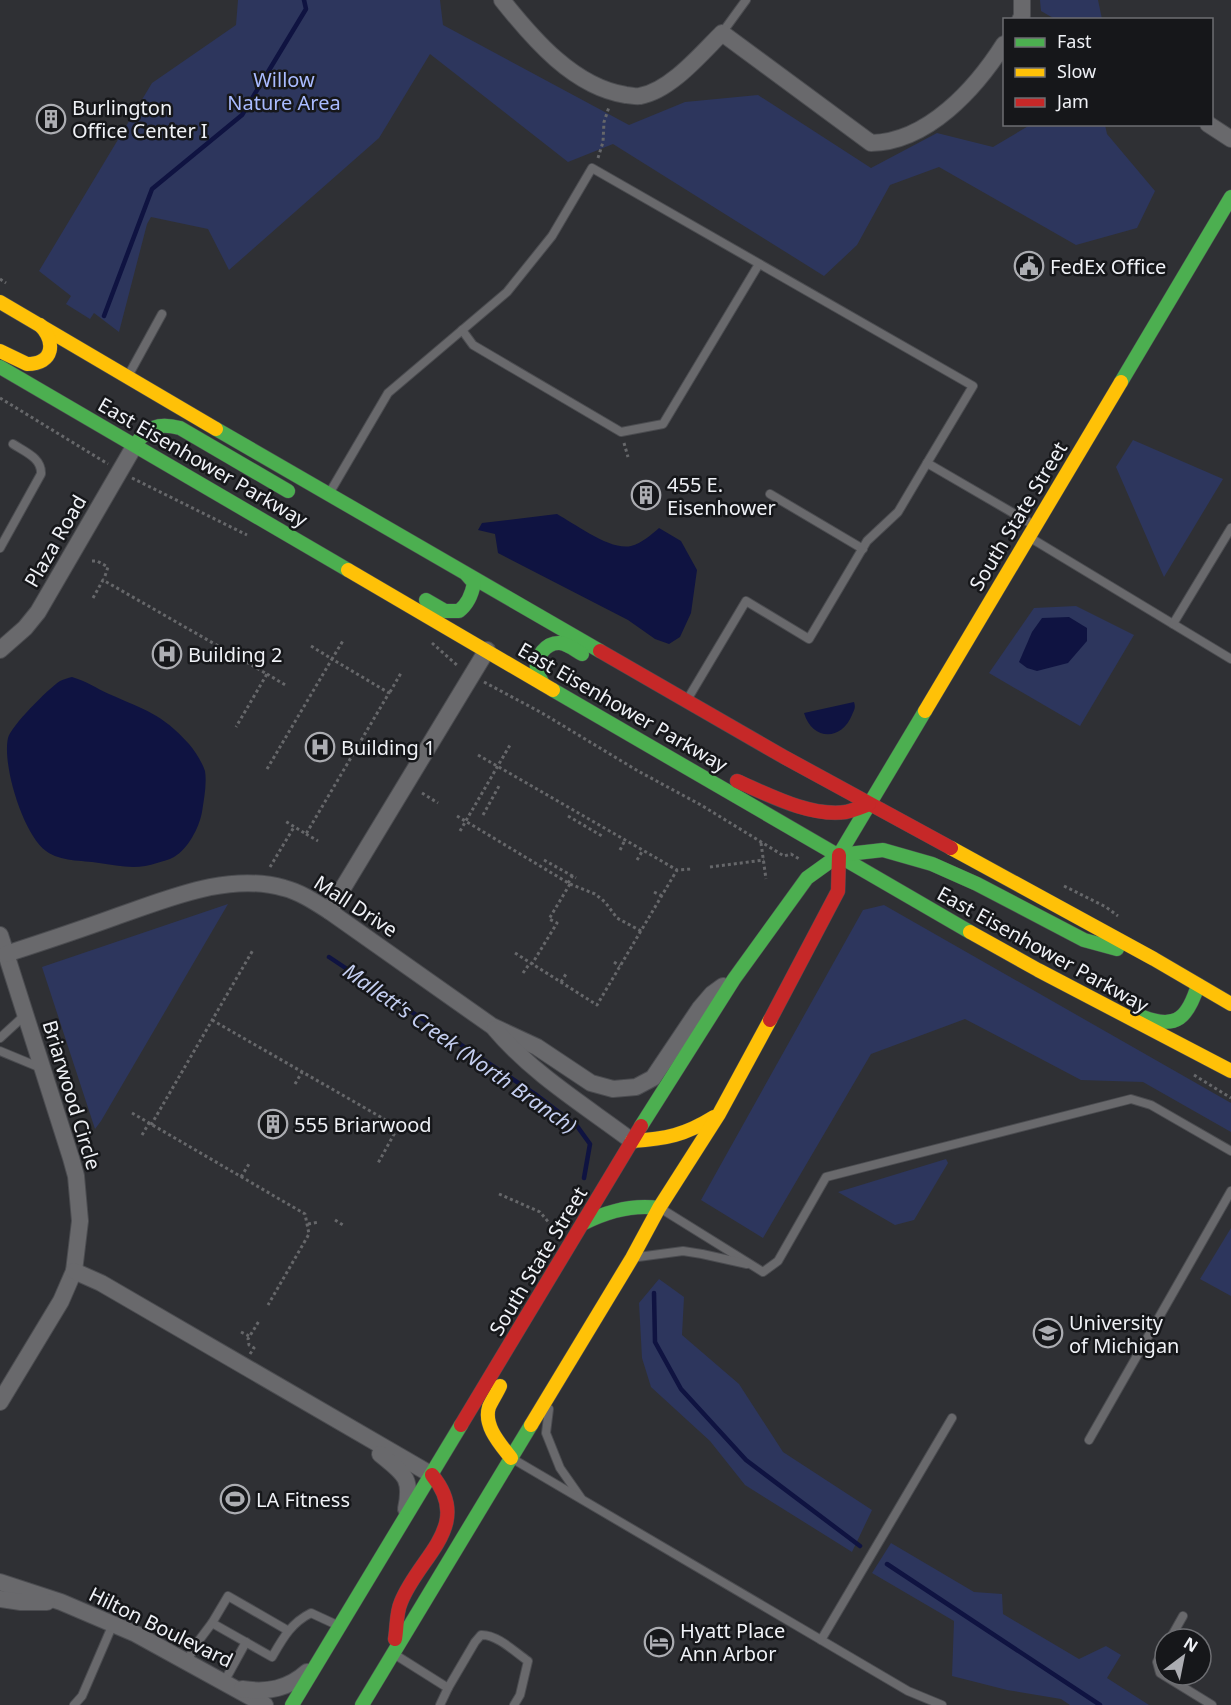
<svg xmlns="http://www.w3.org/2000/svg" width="1231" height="1705" font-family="'Noto Sans',sans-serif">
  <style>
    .green { fill: #2d365d }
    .water { fill: #0f1341 }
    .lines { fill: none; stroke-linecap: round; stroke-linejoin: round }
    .stream { stroke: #0f1341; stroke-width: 4.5 }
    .lane-casing { stroke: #4b4c50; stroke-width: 10 }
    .street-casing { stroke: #4b4c50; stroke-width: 18 }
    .fast-casing { stroke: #4b4c50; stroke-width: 15 }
    .slow-casing { stroke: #4b4c50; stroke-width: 15 }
    .jam-casing { stroke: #4b4c50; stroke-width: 15 }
    .path { stroke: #66676a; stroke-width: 3; stroke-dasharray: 3 3; stroke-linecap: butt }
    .lane { stroke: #69696c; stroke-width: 8 }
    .street { stroke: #69696c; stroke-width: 16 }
    .fast { stroke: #4caf50; stroke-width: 14 }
    .slow { stroke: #ffc107; stroke-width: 14 }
    .jam { stroke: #c62828; stroke-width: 14 }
    .labels { text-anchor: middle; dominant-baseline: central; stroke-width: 5; stroke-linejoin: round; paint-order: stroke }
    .park-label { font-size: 20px; fill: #a9bbff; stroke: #16171a }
    .poi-label { font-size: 20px; fill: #eff1f6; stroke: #16171a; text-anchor: start }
    .street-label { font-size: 20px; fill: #eff1f6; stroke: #16171a }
    .water-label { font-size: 21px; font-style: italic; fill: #c4cef0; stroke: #16171a }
  </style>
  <rect width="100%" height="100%" fill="#2f3034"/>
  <g class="green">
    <polygon points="238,0 440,0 443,25 629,125 685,102 758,95 871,168 937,133 993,147 1030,125 1105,125 1107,134 1155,191 1137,228 1076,245 939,167 890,185 857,245 824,276 613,144 568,162 430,54 379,138 229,270 208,229 151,217 147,224 119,332 94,313 90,319 66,304 71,296 39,271 152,83 236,25"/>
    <polygon points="1040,0 1098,0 1102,19 1055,19 1041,11"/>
    <polygon points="1133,440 1223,479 1164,577 1116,467"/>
    <polygon points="1076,606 1134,635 1080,726 989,673 1034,608"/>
    <polygon points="228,904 101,1121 95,1129 42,967"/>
    <polygon points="884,905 1231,1103 1231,1132 1143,1082 1081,1080 965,1019 871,1054 763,1238 701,1200 863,910"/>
    <polygon points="946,1159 948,1163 914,1220 895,1225 838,1192"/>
    <polygon points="1231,1228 1231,1296 1200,1279"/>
    <polygon points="659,1279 684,1297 682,1335 739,1384 783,1452 872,1510 852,1552 745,1485 710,1441 651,1387 642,1358 639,1303"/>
    <polygon points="891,1543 974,1592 1002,1594 1003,1614 1079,1659 1106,1646 1121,1655 1107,1678 1149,1705 1070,1705 1061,1699 1007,1690 952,1676 954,1621 872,1573"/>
  </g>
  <g class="water">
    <path d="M557 514C575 524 611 551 631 546 642 543 651 535 659 528L681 541 697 570 691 613 680 637 669 644 655 639 628 620 498 553 495 534 478 530 482 523Z"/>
    <polygon points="1069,617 1087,628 1087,641 1068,663 1037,671 1027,668 1019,662 1032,632 1042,618"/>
    <path d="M72 677C86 681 96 688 109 694 145 710 161 713 189 744 195 751 202 762 205 771 207 784 204 799 202 812 199 828 188 849 174 857 169 860 162 861 157 863 138 870 118 866 99 863 81 860 61 862 46 851 23 834 2 765 8 738 11 726 48 689 60 681 64 679 68 678 72 677Z"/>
    <path d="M854 702C856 708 854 710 852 715 841 742 812 740 804 713Z"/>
  </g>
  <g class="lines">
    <g class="stream">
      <polyline points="104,316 152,189 242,115 306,9 304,0"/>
      <polyline points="329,957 535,1094 577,1126 590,1144 584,1178"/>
      <polyline points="654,1293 655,1342 681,1389 746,1460 860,1546"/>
      <polyline points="887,1564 1100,1705"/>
    </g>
    <g class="lane-casing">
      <g id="lane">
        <polyline points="722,33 746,0"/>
        <polyline points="462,330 473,345 621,432 663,424 759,264"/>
        <polyline points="128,376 162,314"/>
        <polyline points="330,492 388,393 507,292 552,236 592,168 973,386 927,463"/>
        <polyline points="770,494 863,549"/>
        <polyline points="1029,537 1231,659"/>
        <path d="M0 548 41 474C42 458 25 452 13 444"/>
        <polyline points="1173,624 1231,528"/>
        <polyline points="687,700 746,601 809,639 867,541 898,512 927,463 1032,524"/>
        <polyline points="0,1038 25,1015"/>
        <polyline points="0,1051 41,1068"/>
        <polyline points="660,1208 763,1272 778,1261 826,1177 1131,1099 1151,1105 1231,1151"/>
        <polyline points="638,1257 683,1251 702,1254 747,1264"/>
        <polyline points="549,1409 546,1433 560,1468 581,1498"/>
        <polyline points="1089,1440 1231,1191"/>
        <polyline points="513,1459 908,1691 942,1705"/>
        <path d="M287 1630 228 1596 212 1623 272 1657C283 1638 291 1623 311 1613L337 1625"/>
        <polyline points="1170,1639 1183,1616"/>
        <polyline points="821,1640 952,1418"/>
        <polyline points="1165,1647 1157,1662 1160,1673 1212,1705"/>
        <polyline points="394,1654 448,1688 440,1705"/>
        <polyline points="187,1661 197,1643 212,1623"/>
        <polyline points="224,1682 246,1642"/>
        <path d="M448 1688 475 1642 481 1635C497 1634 516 1653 528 1661L520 1695 514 1705"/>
        <polyline points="74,1705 82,1696 113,1624"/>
      </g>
    </g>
    <g class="street-casing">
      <g id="street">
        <path d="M502 0C533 39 574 87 626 95 630 95 636 97 640 96 670 91 701 54 722 33L871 143C928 142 976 88 1004 44"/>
        <polyline points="1020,20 1022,16 1022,0"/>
        <polyline points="1208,124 1231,139"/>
        <polyline points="0,650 25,628 38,612 135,445"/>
        <polyline points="329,911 487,650"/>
        <polyline points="0,935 71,1158 76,1176 80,1221 74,1271 61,1301 0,1402"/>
        <path d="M6 954C43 942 79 930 115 917 168 899 228 872 284 888 300 892 315 902 329 911L492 1026 537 1047 591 1083 613 1089 636 1087 653 1078 700 1008 712 994 723 986"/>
        <path d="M495 1029C533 1074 584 1105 632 1141"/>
        <polyline points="74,1271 101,1283 432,1475"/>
        <path d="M380 1454C403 1473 413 1477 406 1509"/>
        <polyline points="0,1582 61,1602 136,1634 265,1705"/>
        <polyline points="0,1599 21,1602 47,1602"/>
        <path d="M242 1689C267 1693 288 1689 307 1672"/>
      </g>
    </g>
    <g class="fast-casing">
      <g id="fast">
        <polyline points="0,367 348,570"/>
        <polyline points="1121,382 1231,197"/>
        <polyline points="216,429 600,651"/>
        <path d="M135 445C148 427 158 422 180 428L288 491"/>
        <path d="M426 600 445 611H459C468 604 472 594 474 583L467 575"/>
        <path d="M543 684C541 680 538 675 537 670 535 657 546 642 560 643 568 644 575 650 582 654"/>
        <polyline points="553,690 970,932"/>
        <polyline points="839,855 883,850 932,864 977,884 1084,940 1117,949"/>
        <path d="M1143 1017C1177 1030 1188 1017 1198 985"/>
        <polyline points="641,1126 734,979 807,878 839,855 925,711"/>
        <path d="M584 1223C608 1211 632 1204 659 1208"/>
        <polyline points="292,1705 461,1425"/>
        <polyline points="362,1705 531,1425"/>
      </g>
    </g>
    <g class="slow-casing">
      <g id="slow">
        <polyline points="0,302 216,429"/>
        <path d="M0 351 27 364C54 364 56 342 40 325"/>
        <polyline points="348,570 553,690"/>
        <polyline points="925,711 1121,382"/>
        <polyline points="951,848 1154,959 1231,1004"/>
        <polyline points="970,932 1038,970 1231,1071"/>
        <path d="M632 1141C666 1139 685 1135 714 1117"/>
        <path d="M500 1386C497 1393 492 1400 489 1407 483 1426 501 1445 511 1458"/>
        <polyline points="531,1425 632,1258 659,1208 719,1114 770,1020"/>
      </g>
    </g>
    <g class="jam-casing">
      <g id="jam">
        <polyline points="600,651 784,757 951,848"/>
        <path d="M737 781C769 795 810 817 846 812 854 810 862 807 869 804"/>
        <polyline points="770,1020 838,891 839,855"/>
        <polyline points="461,1425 641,1126"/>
        <path d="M395 1639C397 1628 396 1613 401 1602 419 1556 474 1526 432 1475"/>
      </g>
    </g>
    <g class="path">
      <polyline points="598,158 603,142 604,122 609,107"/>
      <polyline points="0,279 6,283"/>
      <polyline points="0,398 108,464"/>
      <polyline points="624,443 628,457"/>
      <polyline points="132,478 247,535"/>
      <polyline points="92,561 97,561 108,567 104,579"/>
      <polyline points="93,598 103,580 267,674 236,727"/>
      <polyline points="432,643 458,666"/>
      <polyline points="311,646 332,659 344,639"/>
      <polyline points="267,674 287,686"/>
      <polyline points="484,682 542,713 638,771 701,805 784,856 791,854 801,860"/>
      <polyline points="390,692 401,673"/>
      <polyline points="478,755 677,870 692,869"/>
      <polyline points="267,769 332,659 389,693 306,834 285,821"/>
      <polyline points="422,793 438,803"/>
      <polyline points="483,815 499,786"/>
      <polyline points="457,816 570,884 549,919 557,923 532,964"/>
      <polyline points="568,816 602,836"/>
      <polyline points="460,831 510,745"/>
      <polyline points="306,834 318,841"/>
      <polyline points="761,843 766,879"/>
      <polyline points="620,850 625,840"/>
      <polyline points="544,860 576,878"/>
      <polyline points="637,860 643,850"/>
      <polyline points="270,867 294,827"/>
      <polyline points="710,867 764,860"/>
      <polyline points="568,883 574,873"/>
      <polyline points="570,884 595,894 605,902 617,918 641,931"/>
      <polyline points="1064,886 1106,907 1118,916"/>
      <polyline points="654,892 662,896"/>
      <polyline points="515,953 597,1005 677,870"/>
      <polyline points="614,962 620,966"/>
      <polyline points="523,973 530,963"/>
      <polyline points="561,982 566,974"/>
      <polyline points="212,1020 398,1127 377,1165"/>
      <polyline points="1194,1075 1231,1098"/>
      <polyline points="295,1084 302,1072"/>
      <polyline points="132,1113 305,1214 309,1234 268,1305"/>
      <polyline points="151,1125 253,950"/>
      <polyline points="142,1135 149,1123"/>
      <polyline points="241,1177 249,1164"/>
      <polyline points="499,1194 540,1212 550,1224"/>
      <polyline points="335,1220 343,1225"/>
      <polyline points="308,1224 319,1222"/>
      <polyline points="241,1332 249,1336"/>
      <polyline points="250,1354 254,1348 249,1345 248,1339 259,1321"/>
    </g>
    <use href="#lane" class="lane"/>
    <use href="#street" class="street"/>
    <use href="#fast" class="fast"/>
    <use href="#slow" class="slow"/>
    <use href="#jam" class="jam"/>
  </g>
  <defs>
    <g id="building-ring" transform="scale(1.5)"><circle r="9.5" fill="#16171a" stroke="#acadb2" stroke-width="1.5"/><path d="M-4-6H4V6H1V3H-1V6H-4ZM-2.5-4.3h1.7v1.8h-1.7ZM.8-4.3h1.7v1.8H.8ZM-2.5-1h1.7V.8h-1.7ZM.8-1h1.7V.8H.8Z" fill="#acadb2"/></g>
    <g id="civic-ring" transform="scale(1.5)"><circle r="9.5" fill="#16171a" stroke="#acadb2" stroke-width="1.5"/><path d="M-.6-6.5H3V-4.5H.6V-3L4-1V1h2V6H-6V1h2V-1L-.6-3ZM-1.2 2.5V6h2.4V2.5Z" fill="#acadb2"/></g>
    <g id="hospital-ring" transform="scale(1.5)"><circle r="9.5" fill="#16171a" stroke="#acadb2" stroke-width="1.5"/><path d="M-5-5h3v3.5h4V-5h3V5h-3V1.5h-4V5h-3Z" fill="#acadb2"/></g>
    <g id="university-ring" transform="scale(1.5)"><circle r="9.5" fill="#16171a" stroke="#acadb2" stroke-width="1.5"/><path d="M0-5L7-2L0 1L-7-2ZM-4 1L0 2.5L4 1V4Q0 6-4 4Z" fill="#acadb2"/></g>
    <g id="stadium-ring" transform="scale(1.5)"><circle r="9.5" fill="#16171a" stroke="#acadb2" stroke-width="1.5"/><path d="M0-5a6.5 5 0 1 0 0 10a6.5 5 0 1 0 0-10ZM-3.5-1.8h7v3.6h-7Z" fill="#acadb2"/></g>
    <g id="hotel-ring" transform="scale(1.5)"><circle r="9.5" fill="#16171a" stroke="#acadb2" stroke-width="1.5"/><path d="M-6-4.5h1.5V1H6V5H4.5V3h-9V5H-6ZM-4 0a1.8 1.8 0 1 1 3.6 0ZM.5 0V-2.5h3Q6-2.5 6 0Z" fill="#acadb2"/></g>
  </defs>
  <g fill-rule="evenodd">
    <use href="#building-ring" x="51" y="119"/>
    <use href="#civic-ring" x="1029" y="266"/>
    <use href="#building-ring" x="646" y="495"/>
    <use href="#hospital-ring" x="167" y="654"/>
    <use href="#hospital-ring" x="320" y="747"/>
    <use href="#building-ring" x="273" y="1124"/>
    <use href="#university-ring" x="1048" y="1333"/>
    <use href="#stadium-ring" x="235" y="1499"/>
    <use href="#hotel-ring" x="659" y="1642"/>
  </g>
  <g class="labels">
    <g class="park-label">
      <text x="284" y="79">Willow<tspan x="284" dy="23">Nature Area</tspan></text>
    </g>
    <g class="poi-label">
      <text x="72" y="107">Burlington<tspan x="72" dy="23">Office Center I</tspan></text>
      <text x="1050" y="266">FedEx Office</text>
      <text x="667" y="484">455 E.<tspan x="667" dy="23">Eisenhower</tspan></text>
      <text x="188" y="654">Building 2</text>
      <text x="341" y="747">Building 1</text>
      <text x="294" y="1124">555 Briarwood</text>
      <text x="1069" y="1322">University<tspan x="1069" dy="23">of Michigan</tspan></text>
      <text x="256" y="1499">LA Fitness</text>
      <text x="680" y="1630">Hyatt Place<tspan x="680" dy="23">Ann Arbor</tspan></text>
    </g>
    <g class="street-label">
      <text transform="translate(203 462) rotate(30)">East Eisenhower Parkway</text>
      <text transform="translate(1018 516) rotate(-59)">South State Street</text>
      <text transform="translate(55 541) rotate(-60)">Plaza Road</text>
      <text transform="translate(623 707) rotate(30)">East Eisenhower Parkway</text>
      <text transform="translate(356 906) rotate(33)">Mall Drive</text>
      <text transform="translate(1043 949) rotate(29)">East Eisenhower Parkway</text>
      <text transform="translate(72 1095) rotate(73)">Briarwood Circle</text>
      <text transform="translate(538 1261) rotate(-59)">South State Street</text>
      <text transform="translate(161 1627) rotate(26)">Hilton Boulevard</text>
    </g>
    <g class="water-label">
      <text transform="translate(460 1048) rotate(35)">Mallett's Creek (North Branch)</text>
    </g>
  </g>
  <rect x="1003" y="18" width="210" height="108" fill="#16171a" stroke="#6d6e72" stroke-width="1.5"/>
  <rect x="1015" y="38" width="30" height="9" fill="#4caf50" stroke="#6d6e72" stroke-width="1.5"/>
  <text x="1057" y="48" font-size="18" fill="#eff1f6">Fast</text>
  <rect x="1015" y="68" width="30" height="9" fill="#ffc107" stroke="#6d6e72" stroke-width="1.5"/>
  <text x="1057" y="78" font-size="18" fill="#eff1f6">Slow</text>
  <rect x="1015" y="98" width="30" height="9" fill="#c62828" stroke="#6d6e72" stroke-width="1.5"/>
  <text x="1057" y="108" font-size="18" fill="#eff1f6">Jam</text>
  <g transform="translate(1183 1657) rotate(32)"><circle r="28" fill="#16171a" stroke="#6d6e72" stroke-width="1.5"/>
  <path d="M0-4.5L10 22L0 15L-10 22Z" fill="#acadb2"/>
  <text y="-9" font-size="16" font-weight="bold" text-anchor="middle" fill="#eff1f6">N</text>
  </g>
</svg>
